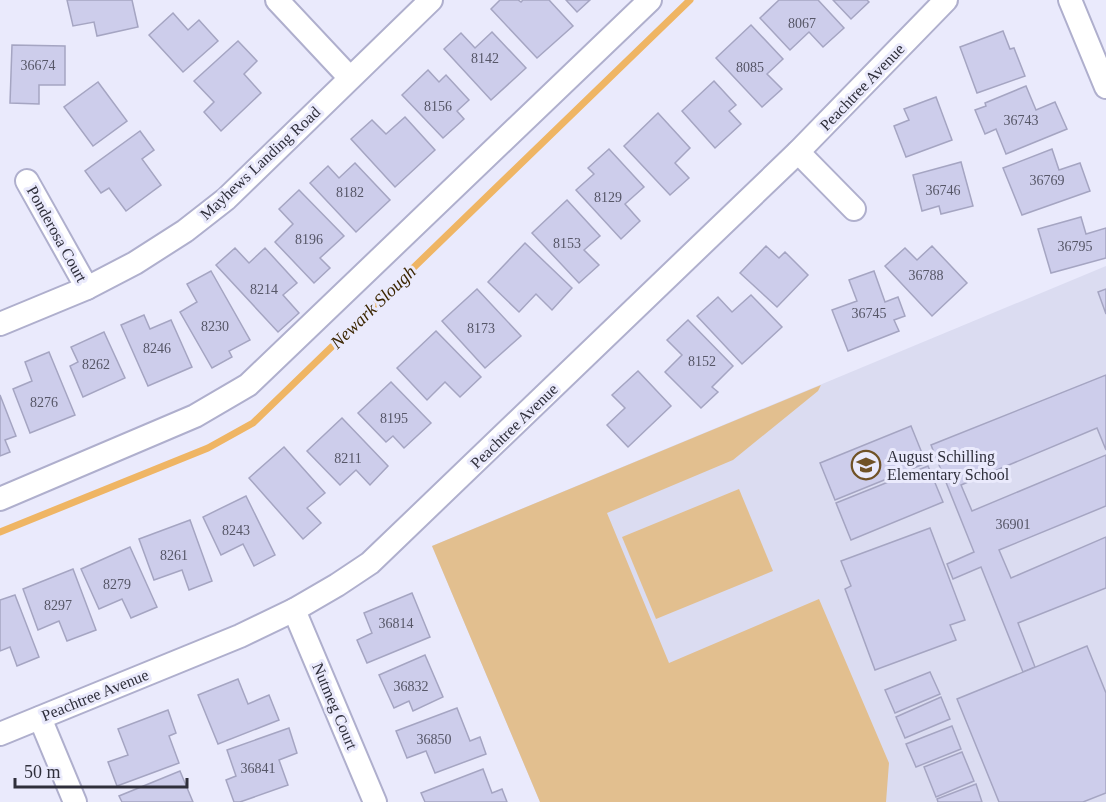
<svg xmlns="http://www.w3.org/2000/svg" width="1106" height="802" font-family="'Times New Roman',serif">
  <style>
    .built { fill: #dbdcf1 }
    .green { fill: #e2bf8f }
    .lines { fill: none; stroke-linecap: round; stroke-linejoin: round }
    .stream { stroke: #efb564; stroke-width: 7 }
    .building { fill: #cdcdeb; stroke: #a5a5c2; stroke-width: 1.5 }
    .minor-casing { stroke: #afafcd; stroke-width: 26 }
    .minor { stroke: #fff; stroke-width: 22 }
    .labels { text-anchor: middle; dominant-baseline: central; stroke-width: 6; stroke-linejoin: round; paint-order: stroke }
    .number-label { font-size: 14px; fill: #565667 }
    .street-label { font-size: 16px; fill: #2f2f3b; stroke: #eaeafc }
    .poi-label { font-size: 16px; fill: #2f2f3b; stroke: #eaeafc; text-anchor: start }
    .water-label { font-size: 18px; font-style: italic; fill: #3c2601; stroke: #eaeafc }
  </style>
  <rect width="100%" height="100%" fill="#eaeafc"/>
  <polygon class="built" points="1106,266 1106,802 540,802 432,546"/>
  <g class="green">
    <polygon points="821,385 818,391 733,460 607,513 669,663 819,599 889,763 886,802 540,802 432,546"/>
    <polygon points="739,489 773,571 656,619 622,537"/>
  </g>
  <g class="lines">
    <polyline class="stream" points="0,532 208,448 253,423 690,0"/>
  </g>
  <g class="building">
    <polygon points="67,0 132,0 138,27 97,36 94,22 73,26"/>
    <polygon points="500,0 518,0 521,2 523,0 549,0 573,26 537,58 491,9"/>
    <polygon points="566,0 590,0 577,12"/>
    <polygon points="779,0 818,0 844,28 823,47 809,32 790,50 760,18"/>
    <polygon points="833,0 867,0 869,2 851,19"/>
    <polygon points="173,13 188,30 199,20 218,41 183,72 149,35"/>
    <polygon points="751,25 783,59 767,74 782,89 762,107 716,58"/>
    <polygon points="1003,31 1010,49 1014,48 1025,76 977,93 960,47"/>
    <polygon points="492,32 526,68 491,100 444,49 461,33 475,48"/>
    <polygon points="238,41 257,61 244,74 261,93 221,131 204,112 214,102 194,81"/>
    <polygon points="12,45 65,46 65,85 39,85 39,104 10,103"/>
    <polygon points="428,70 439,82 446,75 469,100 457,111 464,119 443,138 402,95"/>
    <polygon points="714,81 736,105 729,111 741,124 715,148 682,111"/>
    <polygon points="98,82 127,121 93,146 64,107"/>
    <polygon points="1026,86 1036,110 1055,102 1067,129 1006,154 996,129 985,134 975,110 986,106 985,103"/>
    <polygon points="936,97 952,140 906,157 894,126 909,120 904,109"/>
    <polygon points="658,113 690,148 675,163 689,178 670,195 624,146"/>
    <polygon points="405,117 435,150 395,187 351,139 372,120 386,134"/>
    <polygon points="140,131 154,150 142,159 161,185 126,211 109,188 101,193 85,171"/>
    <polygon points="609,149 644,187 625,204 640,221 621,239 576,190 594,174 588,168"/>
    <polygon points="1052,149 1059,170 1080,163 1090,191 1022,215 1003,168"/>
    <polygon points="961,162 973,206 941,214 939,206 922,211 913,175"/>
    <polygon points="355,163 390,200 356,232 310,183 328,166 339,178"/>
    <polygon points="299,190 344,236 320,258 330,268 314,283 275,242 293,224 279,209"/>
    <polygon points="567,200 600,236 584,250 599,265 579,283 532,233"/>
    <polygon points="1081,217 1086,234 1106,228 1106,258 1051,273 1038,229"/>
    <polygon points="525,243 572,288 552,310 536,294 519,312 488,282"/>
    <polygon points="766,246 779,258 785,252 808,275 777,307 740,273"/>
    <polygon points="932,246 967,283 932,316 885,266 905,248 917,260"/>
    <polygon points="235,248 249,263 265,248 297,283 283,295 299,313 278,332 216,265"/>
    <polygon points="211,271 250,340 229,351 232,357 212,368 180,312 197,302 187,284"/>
    <polygon points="874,271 885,302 898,297 905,316 894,320 899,331 848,351 832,310 857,301 849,280"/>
    <polygon points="477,289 521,336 485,368 442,321"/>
    <polygon points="1106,289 1106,314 1098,292"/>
    <polygon points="751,295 782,327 742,364 697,316 718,297 732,312"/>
    <polygon points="144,315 150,329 171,320 192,367 148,386 121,325"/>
    <polygon points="688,320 733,366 712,387 718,392 701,408 665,372 682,355 667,340"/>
    <polygon points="436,331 481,377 460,397 445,382 427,400 397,368"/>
    <polygon points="104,332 125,378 83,397 70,366 78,362 71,347"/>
    <polygon points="49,352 75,415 30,433 13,389 32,381 25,362"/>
    <polygon points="638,371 671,406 628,447 607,425 625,408 612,395"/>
    <polygon points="1106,375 1106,450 1097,428 961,485 972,511 1106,455 1106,506 999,550 1011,578 1106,537 1106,588 1018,623 1035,667 1023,672 981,567 953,579 947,564 974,552 931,445"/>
    <polygon points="391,382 431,423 404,448 393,436 386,442 358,413"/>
    <polygon points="0,395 16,436 5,440 10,452 0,456"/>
    <polygon points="342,418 388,466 370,485 356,470 340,485 307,451"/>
    <polygon points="911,426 926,463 835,500 820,463"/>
    <polygon points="284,447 325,493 307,508 321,523 303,539 249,478"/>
    <polygon points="928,466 943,502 851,540 836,503"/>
    <polygon points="246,496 275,555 254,566 243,544 221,555 203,517"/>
    <polygon points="190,520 212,581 189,590 182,570 154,580 139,539"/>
    <polygon points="930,528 965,620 950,625 956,640 875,670 845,589 851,586 841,561"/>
    <polygon points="130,547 157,607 131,618 122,599 99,609 81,569"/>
    <polygon points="73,569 96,630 67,641 59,621 38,630 23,589"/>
    <polygon points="412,593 430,637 367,663 357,640 372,633 364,613"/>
    <polygon points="15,595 39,657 17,666 10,647 0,651 0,600"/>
    <polygon points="1087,646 1106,693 1106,793 1083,802 999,802 957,699"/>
    <polygon points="425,655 443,697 413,711 409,701 394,708 379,675"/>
    <polygon points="930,672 940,694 895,713 885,690"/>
    <polygon points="238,679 248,704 269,695 279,720 218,744 198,695"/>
    <polygon points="941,697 950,719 905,738 896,717"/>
    <polygon points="457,708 470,741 480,737 486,754 435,773 426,751 407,758 396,731"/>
    <polygon points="168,710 176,733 169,736 179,763 117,786 108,762 128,755 118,729"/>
    <polygon points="952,726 961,749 916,767 906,744"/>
    <polygon points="289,728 297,753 279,760 288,785 240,802 234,802 226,780 236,776 227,750"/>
    <polygon points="962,752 974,781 936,797 924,767"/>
    <polygon points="483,769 492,793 502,789 507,802 425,802 421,793"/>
    <polygon points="180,771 193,802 122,802 119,796"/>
    <polygon points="976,784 982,802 938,802 937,799"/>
  </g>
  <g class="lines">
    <g class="minor-casing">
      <g id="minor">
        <polyline points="277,0 350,78"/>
        <polyline points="1070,0 1106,87"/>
        <polyline points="798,152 854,209"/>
        <polyline points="27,181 87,288"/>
        <polyline points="0,324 87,288 135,263 185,231 226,199 431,0"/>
        <polyline points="0,499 195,416 248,385 650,0"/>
        <polyline points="294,610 375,802"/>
        <polyline points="40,718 75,802"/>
        <polyline points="0,734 240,636 294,610 337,585 370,563 798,152 946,0"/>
      </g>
    </g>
    <use href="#minor" class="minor"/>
  </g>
  <defs>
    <g id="school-ring" transform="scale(1.5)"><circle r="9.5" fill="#eaeafc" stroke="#705226" stroke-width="1.5"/><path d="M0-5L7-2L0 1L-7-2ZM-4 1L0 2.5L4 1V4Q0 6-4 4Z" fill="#705226"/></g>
  </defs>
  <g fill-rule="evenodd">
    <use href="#school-ring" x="866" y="465"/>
  </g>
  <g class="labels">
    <g class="number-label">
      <text x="802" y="23">8067</text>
      <text x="485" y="58">8142</text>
      <text x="38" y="65">36674</text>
      <text x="750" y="67">8085</text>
      <text x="438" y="106">8156</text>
      <text x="1021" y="120">36743</text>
      <text x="1047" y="180">36769</text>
      <text x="943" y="190">36746</text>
      <text x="350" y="192">8182</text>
      <text x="608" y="197">8129</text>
      <text x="309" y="239">8196</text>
      <text x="567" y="243">8153</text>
      <text x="1075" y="246">36795</text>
      <text x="926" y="275">36788</text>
      <text x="264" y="289">8214</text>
      <text x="869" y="313">36745</text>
      <text x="215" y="326">8230</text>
      <text x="481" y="328">8173</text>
      <text x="157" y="348">8246</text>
      <text x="702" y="361">8152</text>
      <text x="96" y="364">8262</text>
      <text x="44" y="402">8276</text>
      <text x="394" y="418">8195</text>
      <text x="348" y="458">8211</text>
      <text x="1013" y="524">36901</text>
      <text x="236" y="530">8243</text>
      <text x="174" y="555">8261</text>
      <text x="117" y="584">8279</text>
      <text x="58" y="605">8297</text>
      <text x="396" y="623">36814</text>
      <text x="411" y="686">36832</text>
      <text x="434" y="739">36850</text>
      <text x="258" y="768">36841</text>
    </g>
    <g class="street-label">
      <text transform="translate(862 87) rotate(-46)">Peachtree Avenue</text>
      <text transform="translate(260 163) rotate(-43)">Mayhews Landing Road</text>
      <text transform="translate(57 234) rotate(61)">Ponderosa Court</text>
      <text transform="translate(514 426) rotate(-44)">Peachtree Avenue</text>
      <text transform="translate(95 695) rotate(-22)">Peachtree Avenue</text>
      <text transform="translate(335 706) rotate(67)">Nutmeg Court</text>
    </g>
    <g class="poi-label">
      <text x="887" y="456">August Schilling<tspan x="887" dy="18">Elementary School</tspan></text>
    </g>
    <g class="water-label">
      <text transform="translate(373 307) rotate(-44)">Newark Slough</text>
    </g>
  </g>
  <path d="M15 778v9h172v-9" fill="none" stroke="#2f2f3b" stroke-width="3"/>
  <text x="24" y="778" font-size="18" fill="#2f2f3b" stroke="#eaeafc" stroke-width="4.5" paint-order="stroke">50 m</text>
</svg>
